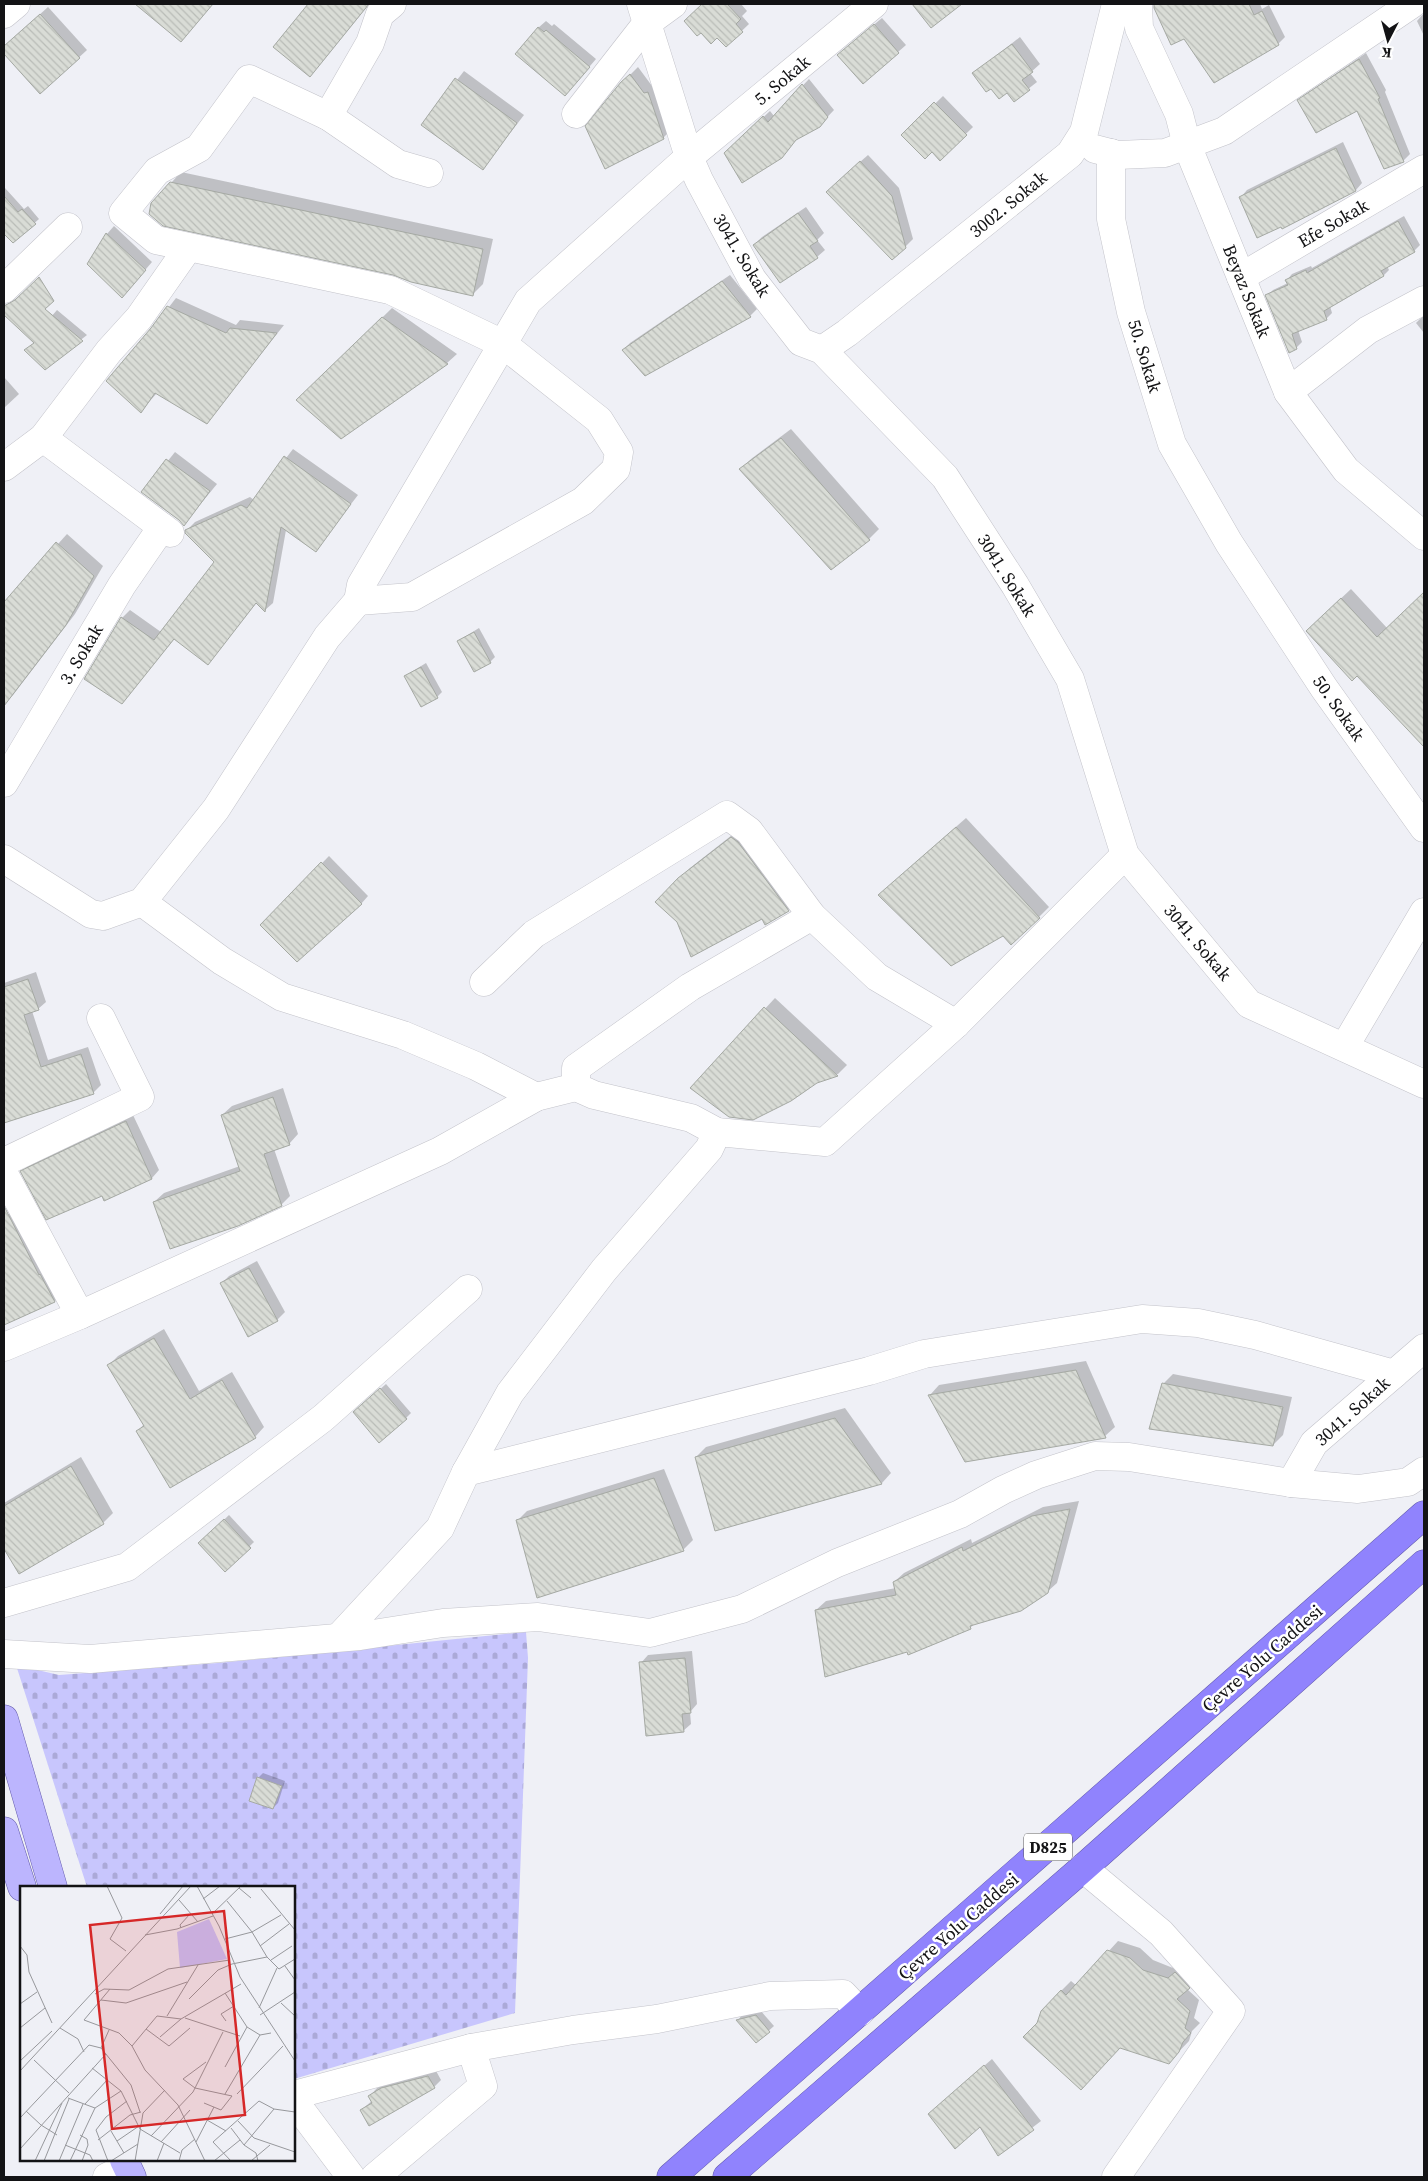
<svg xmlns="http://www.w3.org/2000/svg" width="1428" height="2181" font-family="'Source Serif 4',serif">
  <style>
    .cemetery { fill: url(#cemetery-stones) }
    .shadow { fill: #0003 }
    .building { fill: url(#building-back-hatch); stroke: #a5a9a3 }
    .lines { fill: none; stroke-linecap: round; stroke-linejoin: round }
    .minor-casing { stroke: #c3c3ca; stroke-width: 29 }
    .major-casing { stroke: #645cac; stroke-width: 29 }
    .highway-casing { stroke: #645cac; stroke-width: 29 }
    .minor { stroke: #fff; stroke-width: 28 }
    .major { stroke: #bcb5fe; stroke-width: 28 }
    .highway { stroke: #9083fd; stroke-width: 28 }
    .labels { text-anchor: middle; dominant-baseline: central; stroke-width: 5; stroke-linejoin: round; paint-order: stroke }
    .shield { fill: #fff; stroke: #5a5a5b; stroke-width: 1 }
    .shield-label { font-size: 16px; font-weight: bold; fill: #131315 }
    .street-label { font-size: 18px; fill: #131315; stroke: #fff }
    .inset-road { fill: none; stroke: #97989c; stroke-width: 1 }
    .view { fill: #d62828; fill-opacity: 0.15; stroke: #d62828; stroke-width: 2.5 }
    .inset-edge { fill: none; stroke: #131315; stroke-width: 2.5 }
  </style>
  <defs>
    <pattern id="cemetery-stones" width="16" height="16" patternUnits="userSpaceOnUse" patternTransform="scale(1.25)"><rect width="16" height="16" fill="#c8c6fd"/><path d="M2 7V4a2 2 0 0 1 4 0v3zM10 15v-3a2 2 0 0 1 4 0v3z" fill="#aba9d8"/></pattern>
    <pattern id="building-back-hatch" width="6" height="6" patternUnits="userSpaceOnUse" patternTransform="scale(1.25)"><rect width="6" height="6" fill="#d9dcd6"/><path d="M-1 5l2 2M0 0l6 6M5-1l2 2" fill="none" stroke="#b9bcb7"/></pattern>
  </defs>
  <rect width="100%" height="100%" fill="#eff0f6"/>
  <polygon class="cemetery" points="526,1632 528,1658 515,2013 294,2079 294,1887 87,1887 16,1665 59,1675 218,1663"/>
  <g class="shadow">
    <polygon points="137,4 212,4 181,40"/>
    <polygon points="309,4 369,4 317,68 275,47"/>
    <polygon points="704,4 741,4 747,11 742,16 749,24 726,46 718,36 701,31 685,21"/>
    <polygon points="1155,4 1260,4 1262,9 1269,5 1285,37 1278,44 1184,38 1155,8"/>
    <polygon points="48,7 87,50 40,93 4,52 4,47"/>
    <polygon points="1424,13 1424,36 1417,21"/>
    <polygon points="882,18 906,45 863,83 846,48"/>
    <polygon points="546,21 552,26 554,24 596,59 572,87 538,28"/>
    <polygon points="1020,37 1040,64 1030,73 1037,82 1014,100 1008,91 991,87 973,74"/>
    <polygon points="1366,53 1386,90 1385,92 1410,154 1403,161 1358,109 1299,100 1306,94"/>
    <polygon points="638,67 652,86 655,85 671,130 663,138 630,75"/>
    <polygon points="464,71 524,115 483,168 423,124"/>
    <polygon points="809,79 834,110 819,126 798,138 725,153 770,111 774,116"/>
    <polygon points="943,96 973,127 940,159 932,150 903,135"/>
    <polygon points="1343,142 1362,183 1356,190 1282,227 1241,197 1247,190"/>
    <polygon points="868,155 899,188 913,239 905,247 835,184"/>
    <polygon points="181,172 493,239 483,284 473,294 171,183"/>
    <polygon points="5,188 24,209 28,206 39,219 13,242 4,233 4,189"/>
    <polygon points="806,207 824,233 817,240 825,250 817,257 754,245 762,237"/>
    <polygon points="1404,216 1420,245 1414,251 1387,266 1389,270 1384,275 1330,306 1332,313 1326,319 1298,330 1302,342 1296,348 1267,296 1273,290 1288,283 1287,280 1292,274 1311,266 1312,268"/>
    <polygon points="114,226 152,262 129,289 89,264 107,234"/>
    <polygon points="730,275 757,309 750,316 623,350 630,343"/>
    <polygon points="25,292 51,317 57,310 87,335 45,368 25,350 35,342 4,313 4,307"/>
    <polygon points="176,298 236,325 240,320 284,325 206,423 157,393 141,411 152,329"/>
    <polygon points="392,308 457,354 447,363 341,437 298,400"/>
    <polygon points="1424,315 1424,333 1416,323"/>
    <polygon points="4,377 19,394 4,408"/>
    <polygon points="791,429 879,529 869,539 741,469 751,459"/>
    <polygon points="293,449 358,495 315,551 286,530 273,603 265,610 257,602 208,663 175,638 122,702 122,618 130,610 161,632 216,562 186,531 195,522 250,497 254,500"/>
    <polygon points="175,452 217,484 184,524 143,492"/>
    <polygon points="67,534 103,566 75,614 13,695 4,704 4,604"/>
    <polygon points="1351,589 1387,628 1424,593 1424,738 1421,742 1317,621"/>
    <polygon points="479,628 495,657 490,662 458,641"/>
    <polygon points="426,663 442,692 437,697 405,676"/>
    <polygon points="966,818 1049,907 1039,917 1003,934 890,885"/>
    <polygon points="741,828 798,900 788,910 762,917 678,922 657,902 690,868"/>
    <polygon points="329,856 368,896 361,904 262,925"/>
    <polygon points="36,972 46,1002 38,1009 32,1011 48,1060 88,1047 101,1085 93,1093 4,1122 4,983"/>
    <polygon points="775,998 847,1065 838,1074 817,1081 692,1088"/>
    <polygon points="283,1088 298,1134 289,1144 274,1149 290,1196 281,1205 154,1202 164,1193 240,1166 222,1115 232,1106"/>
    <polygon points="133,1115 159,1170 152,1178 105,1199 102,1194 22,1172 29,1164"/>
    <polygon points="17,1210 62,1294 55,1301 4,1324 4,1217"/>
    <polygon points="257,1261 285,1312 277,1320 221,1284 229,1276"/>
    <polygon points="164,1329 199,1391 232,1372 264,1427 255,1437 138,1431 144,1424 109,1365 118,1356"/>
    <polygon points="1086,1361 1115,1427 1105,1436 930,1395 939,1385"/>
    <polygon points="1173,1374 1292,1397 1283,1435 1273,1445 1163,1384"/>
    <polygon points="386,1384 411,1413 406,1418 359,1408"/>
    <polygon points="845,1408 891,1473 882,1483 716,1529 696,1457 706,1447"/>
    <polygon points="81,1457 113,1513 103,1523 19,1573 4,1547 4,1503"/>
    <polygon points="664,1469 693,1540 683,1550 517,1521 527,1511"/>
    <polygon points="1079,1501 1057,1583 1047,1592 975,1623 970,1628 908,1650 816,1610 826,1601 896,1588 894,1582 904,1573 971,1539 972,1543 1043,1507"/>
    <polygon points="229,1515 254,1542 225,1570 200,1543"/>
    <polygon points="692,1651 697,1704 690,1712 691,1724 683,1731 641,1663 648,1655"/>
    <polygon points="263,1773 285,1781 278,1803 273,1808 258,1778"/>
    <polygon points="1118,1941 1140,1948 1153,1960 1198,1978 1187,1989 1199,2000 1194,2018 1200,2023 1192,2031 1189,2041 1169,2062 1038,2023 1042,2012 1062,1990 1071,1981 1077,1986"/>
    <polygon points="761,2011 774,2026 756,2042 738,2020 742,2015"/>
    <polygon points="992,2059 1041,2121 998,2154 980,2125 937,2107"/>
    <polygon points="435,2069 441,2080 434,2087 361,2110 373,2100 370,2096 377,2088 390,2081"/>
  </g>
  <g class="building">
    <polygon points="135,4 213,4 181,42"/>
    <polygon points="308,4 369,4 310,77 273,47"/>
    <polygon points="702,4 727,4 741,19 736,24 743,32 726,47 717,38 711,44 701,33 697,36 684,21"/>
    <polygon points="912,4 962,4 931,28"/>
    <polygon points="1154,4 1249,4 1254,15 1262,11 1279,45 1214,83 1184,39 1171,45 1154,8"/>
    <polygon points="40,14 80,58 40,94 4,54 4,46"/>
    <polygon points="874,24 899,53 863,84 837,55"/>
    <polygon points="538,27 544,32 546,30 590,67 565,96 515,54"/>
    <polygon points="1012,44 1033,72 1022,80 1030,90 1014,102 1007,93 999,99 991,89 986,92 972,73"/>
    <polygon points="1359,59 1380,98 1378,99 1404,162 1384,169 1357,111 1316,133 1297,100"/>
    <polygon points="630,74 644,93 648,92 664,139 605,169 585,126 621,82"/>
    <polygon points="455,78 517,123 483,170 421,125"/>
    <polygon points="802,84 828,117 820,127 796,140 782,158 742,183 724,153 763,116 768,122"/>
    <polygon points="934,102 967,135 940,161 932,152 925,159 901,135"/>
    <polygon points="1336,148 1356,191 1282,229 1281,227 1257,238 1239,197"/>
    <polygon points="860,161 892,196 906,248 892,260 826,192"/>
    <polygon points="170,182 483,249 473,296 411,282 393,275 163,226 149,214 151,203"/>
    <polygon points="4,196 18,212 22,209 36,224 13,243 4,234"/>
    <polygon points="798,213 818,241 810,246 818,258 780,283 753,245"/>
    <polygon points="1398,221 1415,252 1381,271 1384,276 1324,311 1327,320 1292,334 1297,349 1289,353 1265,295 1288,285 1285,280 1306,270 1307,273"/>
    <polygon points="106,233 146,270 122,298 87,264"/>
    <polygon points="39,277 54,301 45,309 83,341 45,370 24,350 34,343 4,315 4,306 15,300"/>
    <polygon points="722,281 751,317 645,376 622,350"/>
    <polygon points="167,306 226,333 230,328 277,333 207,424 155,393 141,413 106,381 151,328"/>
    <polygon points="382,317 448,364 341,439 296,400"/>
    <polygon points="781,438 870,540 831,570 739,469"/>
    <polygon points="284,456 351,504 316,552 281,527 265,612 256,603 208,665 174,639 122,704 84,679 121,617 154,640 214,562 185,533 185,530 241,505 247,508"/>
    <polygon points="166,459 210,491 184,526 179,520 141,492"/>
    <polygon points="56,542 94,576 66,625 4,706 4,602"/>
    <polygon points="1424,592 1424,747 1357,676 1352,681 1306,631 1341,598 1377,637"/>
    <polygon points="474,632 491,663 474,672 457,641"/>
    <polygon points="421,667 438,698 421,707 404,676"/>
    <polygon points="956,827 1040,918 1011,945 1003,936 951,966 878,895"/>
    <polygon points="731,837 738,842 789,911 765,925 762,919 691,957 677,922 655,902 678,878"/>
    <polygon points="321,862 362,904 297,962 260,925"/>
    <polygon points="28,979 39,1010 24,1015 41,1067 81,1054 94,1094 4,1123 4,987"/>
    <polygon points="764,1007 838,1076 817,1083 791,1101 753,1120 729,1117 690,1088"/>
    <polygon points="273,1097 290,1145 264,1154 282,1206 238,1226 170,1249 153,1202 240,1171 221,1115"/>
    <polygon points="126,1121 152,1179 104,1201 102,1196 46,1220 20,1171"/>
    <polygon points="4,1206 39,1275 40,1274 55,1302 4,1325"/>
    <polygon points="249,1268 278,1321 248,1337 220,1283"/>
    <polygon points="154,1338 190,1399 222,1380 256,1438 170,1488 136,1431 144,1426 107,1365"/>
    <polygon points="1076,1370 1106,1438 965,1462 928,1395"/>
    <polygon points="1162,1383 1283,1407 1273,1446 1149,1429"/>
    <polygon points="380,1388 407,1419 379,1443 353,1412"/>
    <polygon points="835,1418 882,1484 715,1531 695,1457"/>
    <polygon points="71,1466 104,1524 19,1574 4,1549 4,1506"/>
    <polygon points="654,1478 684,1551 537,1598 516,1520"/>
    <polygon points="1070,1509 1048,1593 1021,1611 970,1626 971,1629 908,1655 907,1652 825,1677 815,1610 896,1595 893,1582 962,1547 963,1551 1032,1516"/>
    <polygon points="224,1519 251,1548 225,1572 198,1543"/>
    <polygon points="685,1658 691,1713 682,1714 684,1732 646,1736 639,1662"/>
    <polygon points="257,1777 282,1786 273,1809 249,1801"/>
    <polygon points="1107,1950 1130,1958 1143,1970 1168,1978 1175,1972 1190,1988 1177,1999 1190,2011 1185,2028 1191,2033 1183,2042 1179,2052 1169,2064 1120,2048 1081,2090 1023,2037 1037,2023 1041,2011 1061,1990 1066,1995"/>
    <polygon points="756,2015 770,2032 756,2043 736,2020"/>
    <polygon points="984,2065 1034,2130 998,2156 980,2127 955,2149 928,2114"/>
    <polygon points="428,2076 435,2088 369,2126 360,2110 372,2103 368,2096 381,2088"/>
  </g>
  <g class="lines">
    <g class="minor-casing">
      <g id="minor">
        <polyline points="641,4 689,157 699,180 752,279 801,342 822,350 945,477 1015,585 1070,679 1125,855 1249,1004 1424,1084"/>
        <polyline points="1138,4 1139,28 1179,114 1187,145 1288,392 1346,470 1424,536"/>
        <polyline points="4,14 16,4"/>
        <polyline points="576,114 647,23 673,4"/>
        <polyline points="328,116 370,43 380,14 392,4"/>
        <polyline points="1095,149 1118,155 1165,153 1224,131 1412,4"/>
        <polyline points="1111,153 1111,219 1131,312 1172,444 1229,543 1324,688 1424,828"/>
        <polyline points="1241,277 1424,169"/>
        <polyline points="4,289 68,227"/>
        <polyline points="822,350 847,333 1070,154 1084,132 1116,4"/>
        <polyline points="1288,392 1368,330 1424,300"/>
        <polyline points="43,438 170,533"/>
        <polyline points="4,467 43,438 109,351 139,318 188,248"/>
        <polyline points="358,601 412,597 583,501 616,469 619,452 599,420 503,344 390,290 156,240 123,213 157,171 199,148 249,79 328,116 398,164 429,173"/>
        <polyline points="4,783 122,585 162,527"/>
        <polyline points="4,859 91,914 103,916 142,902 216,809 327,637 358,601 361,585 528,301 689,157 874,4"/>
        <polyline points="142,902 222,961 282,997 403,1035 476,1066 536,1097"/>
        <polyline points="484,982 534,934 727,815 749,831 812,916 877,977 956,1024"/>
        <polyline points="1345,1046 1424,912"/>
        <polyline points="576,1087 594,1095 691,1118 717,1132 825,1142 956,1024 1125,855"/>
        <polyline points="4,1162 140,1097 101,1018"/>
        <polyline points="4,1174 80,1315"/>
        <polyline points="4,1347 80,1315 440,1151 536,1097 576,1087 576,1068 690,987 812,916"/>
        <polyline points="466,1472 869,1371 924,1354 1142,1319 1198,1323 1255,1335 1394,1374"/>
        <polyline points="1291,1483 1314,1443 1424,1348"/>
        <polyline points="4,1603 127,1567 323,1418 468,1289"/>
        <polyline points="339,1637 440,1528 466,1472 510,1393 604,1270 709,1149 717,1132"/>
        <polyline points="4,1654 90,1659 360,1636 443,1623 538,1617 650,1633 742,1609 837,1563 960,1514 1003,1490 1036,1475 1095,1456 1129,1457 1291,1483 1358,1489 1408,1482 1424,1471"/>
        <polyline points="1083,1868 1161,1933 1231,2011 1116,2177"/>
        <polyline points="294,2095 471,2048 573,2030 657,2019 770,1996 843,1994 860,2012"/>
        <polyline points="294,2101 351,2177"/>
        <polyline points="107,2177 127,2167"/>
        <polyline points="375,2177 483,2086 471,2048"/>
      </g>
    </g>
    <g class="major-casing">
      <g id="major">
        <polyline points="4,1719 53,1887"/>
        <polyline points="4,1831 22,1887"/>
        <polyline points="124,2160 132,2177"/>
      </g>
    </g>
    <g class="highway-casing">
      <g id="highway">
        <polyline points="671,2177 1424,1515"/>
        <polyline points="727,2177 1083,1868 1424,1564"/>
      </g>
    </g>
    <use href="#minor" class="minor"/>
    <use href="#major" class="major"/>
    <use href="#highway" class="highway"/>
  </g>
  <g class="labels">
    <rect class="shield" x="1024" y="1833.5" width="48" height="27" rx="4"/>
    <g class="shield-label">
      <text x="1048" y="1847">D825</text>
    </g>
    <g class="street-label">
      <text transform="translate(782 80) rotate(-40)">5. Sokak</text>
      <text transform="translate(1008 204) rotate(-39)">3002. Sokak</text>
      <text transform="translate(1333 223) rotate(-30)">Efe Sokak</text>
      <text transform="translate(742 255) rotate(59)">3041. Sokak</text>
      <text transform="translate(1247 291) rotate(68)">Beyaz Sokak</text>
      <text transform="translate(1145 356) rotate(73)">50. Sokak</text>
      <text transform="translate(1007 575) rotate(58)">3041. Sokak</text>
      <text transform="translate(81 654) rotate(-59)">3. Sokak</text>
      <text transform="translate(1339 708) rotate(55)">50. Sokak</text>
      <text transform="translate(1198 942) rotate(50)">3041. Sokak</text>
      <text transform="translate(1352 1411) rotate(-42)">3041. Sokak</text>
      <text transform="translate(1262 1658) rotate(-41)">Çevre Yolu Caddesi</text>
      <text transform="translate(958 1926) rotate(-41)">Çevre Yolu Caddesi</text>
    </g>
  </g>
  <g transform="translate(20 1886)">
    <rect width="275" height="275" fill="#eff0f6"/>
    <path d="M189 33 207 73 160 82 157 46Z" fill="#c8c6fd"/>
    <path class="inset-road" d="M87 0 102 32 90 53 106 65M177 0 199 40 220 91 275 175M219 2 231 12M241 3 275 44M183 13 200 0M159 14 178 36M207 15 232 46 247 71M140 28 163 0M192 28 221 0M161 42 160 39 170 28M125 49 157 43 193 30M205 53 232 46 261 29M0 60 7 69 9 86 32 137M240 60 269 38M251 74 272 60M265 80 275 94M90 103 64 134 99 147 112 160 125 184 158 219 185 275M205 107 227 141M75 108 84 103 109 104 148 83 210 74M169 113 198 84 212 78 247 71 259 83 275 73M81 114 106 117 167 96M261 117 275 130M0 118 17 106M239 122 257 82M240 129 275 106M147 130 178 79M165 132 220 150M206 135 201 128 214 120M0 142 25 122M40 142 58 153 64 166M126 143 149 160 170 142M140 151 161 133 221 98M112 160 137 130 161 133M81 162 111 199 120 226M14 174 49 207M0 175 32 145M205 181 227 141 240 149 251 147M72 182 101 205 120 243 160 267M0 185 171 0M205 208 240 149M217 208 263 160M48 212 75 222 101 205M184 217 201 224 212 210 175 202 163 193 186 176M65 218 88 193M6 225 21 239 37 249M0 232 69 159 81 162 89 144M187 234 206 245M218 235 234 252 275 266M211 242 224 259 236 267 238 275M91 245 104 267M60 249 67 253 68 259 62 275M131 250 173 206 203 146M78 254 110 229 121 226M97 255 119 240M141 256 170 224M176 256 194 221M45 259 70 269 73 275M224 259 254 223M0 263 86 168M15 275 42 217M24 275 49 213M39 275 63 218M50 275 75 222M88 275 76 244 86 231 107 215M91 275 118 258M115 275 123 227 145 204M137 275 144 257M159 275 162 264 175 253M194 275 220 254M211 275 193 256 239 215 254 223 275 226M231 275 250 259"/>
    <path class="view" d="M204 25 225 229 92 243 70 39Z"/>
    <rect width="275" height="275" class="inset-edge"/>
  </g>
  <rect width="1428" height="2181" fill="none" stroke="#131315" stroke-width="10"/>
  <g transform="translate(1388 40) rotate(186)" stroke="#ffffff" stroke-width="4" paint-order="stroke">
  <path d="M0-4L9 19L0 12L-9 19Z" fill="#131315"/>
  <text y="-8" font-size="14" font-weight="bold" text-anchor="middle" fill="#131315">K</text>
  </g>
</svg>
